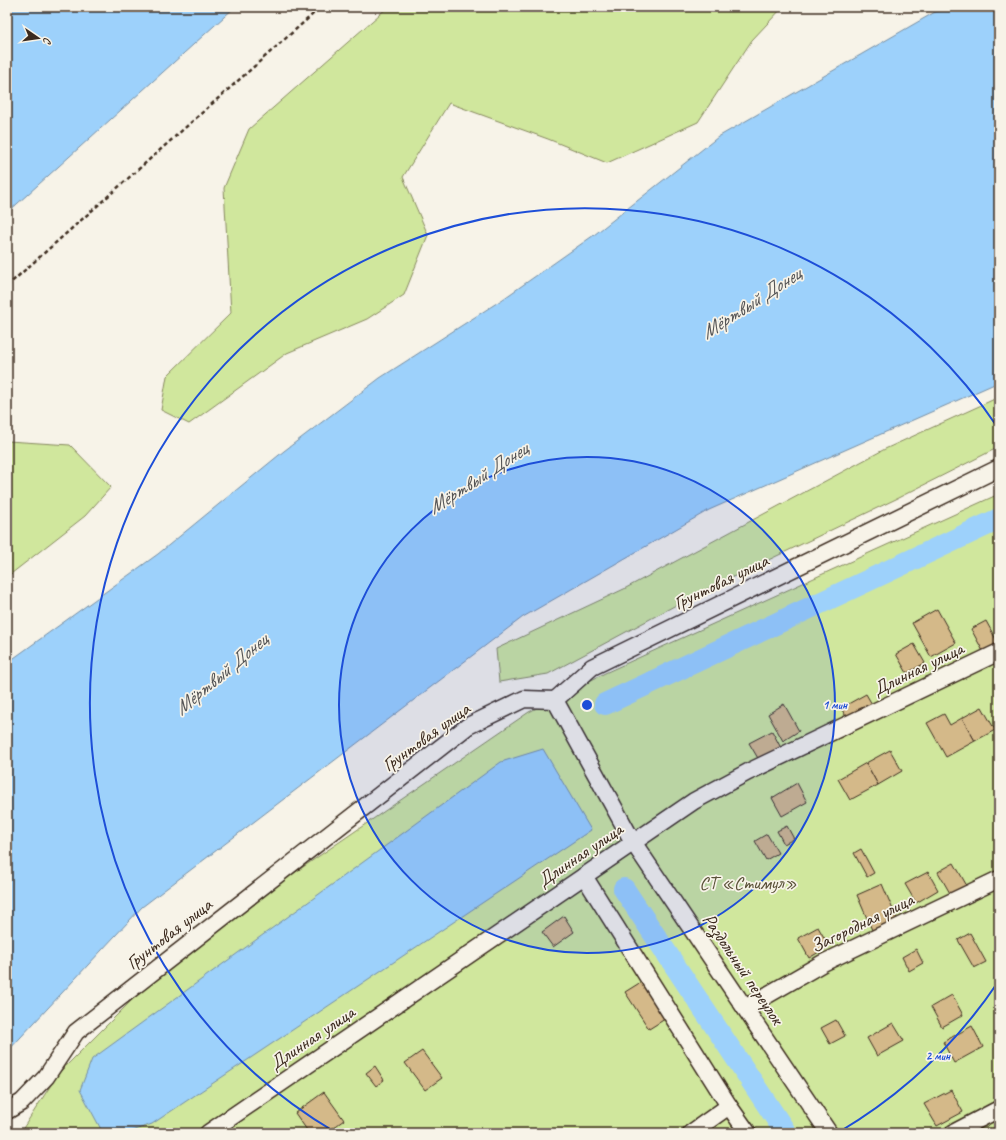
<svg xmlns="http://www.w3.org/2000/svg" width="1006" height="1140" font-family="Caveat,sans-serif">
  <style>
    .green { fill: #d0e79d; stroke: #86885e }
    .water { fill: #9dd1fb; stroke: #768ea3 }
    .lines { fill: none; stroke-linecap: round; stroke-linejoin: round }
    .canal { stroke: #9dd1fb; stroke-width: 22 }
    .building { fill: #d4b989; stroke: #3b2a1e }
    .street-casing { stroke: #3b2a1e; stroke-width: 19 }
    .path { stroke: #3b2a1e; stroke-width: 2.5; stroke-dasharray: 4 3; stroke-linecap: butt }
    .street { stroke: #f7f3e8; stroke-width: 16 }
    .ring { fill: none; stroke: #1d4ed8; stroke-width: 2 }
    .labels { text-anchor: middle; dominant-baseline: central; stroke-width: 3.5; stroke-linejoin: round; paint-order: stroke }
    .street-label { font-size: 19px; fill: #3b2a1e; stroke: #f7f3e8 }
    .park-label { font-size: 19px; fill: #595037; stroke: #f7f3e8 }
    .water-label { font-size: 20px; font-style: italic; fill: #545455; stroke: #f7f3e8 }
    .centre { fill: #1d4ed8; stroke: #f7f3e8; stroke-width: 2 }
    .ring-label { font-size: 12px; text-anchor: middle; font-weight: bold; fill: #1d4ed8; stroke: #f7f3e8; stroke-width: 3.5; stroke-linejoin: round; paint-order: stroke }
  </style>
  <rect width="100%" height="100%" fill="#f7f3e8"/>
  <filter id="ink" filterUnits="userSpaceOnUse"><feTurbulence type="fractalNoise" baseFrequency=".025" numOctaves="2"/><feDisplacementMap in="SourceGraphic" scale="8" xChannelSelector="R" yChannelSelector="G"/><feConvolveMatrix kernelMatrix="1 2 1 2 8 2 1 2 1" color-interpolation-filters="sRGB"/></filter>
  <g filter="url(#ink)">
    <g class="green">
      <polygon points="388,7 783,7 752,40 698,122 607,163 548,139 449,103 403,177 428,235 404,295 367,319 287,353 189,424 161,410 167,376 231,313 224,188 249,129"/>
      <polygon points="999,397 999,447 896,499 691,597 548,674 499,682 496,649 624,589 885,449"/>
      <polygon points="8,441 70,445 111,487 85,516 7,577"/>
      <polygon points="999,494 999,1133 20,1133 58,1074 182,950 529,712 605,673"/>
    </g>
    <g class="water">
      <polygon points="7,7 235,7 7,213"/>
      <polygon points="955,7 999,7 999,382 709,510 523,617 142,907 7,1052 7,663 158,554 284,451 380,378 503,299 594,235 718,137 935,12"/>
      <polygon points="543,749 591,830 152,1124 127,1133 103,1133 80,1090 92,1059 501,762"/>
    </g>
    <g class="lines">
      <g class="canal">
        <polyline points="605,704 999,519"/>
        <polyline points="624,889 786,1133"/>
      </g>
    </g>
    <g class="building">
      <polygon points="937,609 956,643 931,657 912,623"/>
      <polygon points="986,621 999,645 984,653 971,629"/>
      <polygon points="914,644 925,663 907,673 896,654"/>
      <polygon points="866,694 873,706 848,720 841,708"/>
      <polygon points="784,704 799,731 783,741 768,714"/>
      <polygon points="982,707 995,730 975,741 962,718"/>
      <polygon points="944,714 950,725 962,718 975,741 946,757 927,723"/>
      <polygon points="772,731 781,748 759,760 749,743"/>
      <polygon points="890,750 902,771 878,785 866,763"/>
      <polygon points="866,763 878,785 850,800 838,779"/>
      <polygon points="797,783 807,802 782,816 772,798"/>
      <polygon points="787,826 794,839 784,844 777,831"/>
      <polygon points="767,834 778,853 766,860 755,841"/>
      <polygon points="861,849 874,873 867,877 854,853"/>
      <polygon points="954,863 967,886 951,895 938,872"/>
      <polygon points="928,872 938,890 916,903 905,884"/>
      <polygon points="882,884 897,919 872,930 857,895"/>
      <polygon points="564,916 574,932 553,947 542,932"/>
      <polygon points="818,927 829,946 809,958 798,938"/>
      <polygon points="970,933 986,962 974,968 958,940"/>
      <polygon points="916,949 923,963 909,971 902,957"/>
      <polygon points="641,982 665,1019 649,1029 625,992"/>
      <polygon points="952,995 963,1015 942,1027 931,1007"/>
      <polygon points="836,1020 845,1036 830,1044 821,1028"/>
      <polygon points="893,1023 904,1041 877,1056 867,1038"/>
      <polygon points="972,1026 983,1047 954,1063 943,1042"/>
      <polygon points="422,1051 442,1078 425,1090 405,1063"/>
      <polygon points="375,1066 384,1080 376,1086 366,1073"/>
      <polygon points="951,1090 963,1112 937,1126 924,1104"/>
      <polygon points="324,1092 344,1120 326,1133 309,1133 295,1113"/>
    </g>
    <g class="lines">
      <g class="street-casing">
        <g id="street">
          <polyline points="555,700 633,842 829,1133"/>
          <polyline points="584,876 729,1106 748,1133"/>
          <polyline points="745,1008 823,963 999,879"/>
          <polyline points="7,1111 22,1102 46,1077 76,1032 468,726 524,699 555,700 592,667 999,468"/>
          <polyline points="208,1133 694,801 748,772 999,652"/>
          <polyline points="691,1133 729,1106"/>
          <polyline points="953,1133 999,1109"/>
        </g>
      </g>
      <polyline class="path" points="7,286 321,7"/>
      <use href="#street" class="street"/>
    </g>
  </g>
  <circle cx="587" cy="705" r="248" fill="#1d4ed8" fill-opacity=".12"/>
  <g class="ring">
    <circle cx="587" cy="705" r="248"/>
    <path d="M998 982A496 496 0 0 1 839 1132M335 1132A496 496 0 1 1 998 428"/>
  </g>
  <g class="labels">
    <g class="street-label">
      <text transform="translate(721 582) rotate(-26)">Грунтовая улица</text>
      <text transform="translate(918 669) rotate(-26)">Длинная улица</text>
      <text transform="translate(426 737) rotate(-36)">Грунтовая улица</text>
      <text transform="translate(580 855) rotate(-34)">Длинная улица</text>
      <text transform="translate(862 923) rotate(-26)">Загородная улица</text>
      <text transform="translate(169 934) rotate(-38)">Грунтовая улица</text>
      <text transform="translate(743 969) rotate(56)">Раздольный переулок</text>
      <text transform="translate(312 1038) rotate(-34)">Длинная улица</text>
    </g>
    <g class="park-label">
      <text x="748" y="883">СТ «Стимул»</text>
    </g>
    <g class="water-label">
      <text transform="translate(751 303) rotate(-33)">Мёртвый Донец</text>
      <text transform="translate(478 478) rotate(-33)">Мёртвый Донец</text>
      <text transform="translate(221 674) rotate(-40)">Мёртвый Донец</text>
    </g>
  </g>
  <circle cx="587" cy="705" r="6" class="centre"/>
  <g class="ring-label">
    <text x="835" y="709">1 мин</text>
    <text x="938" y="1060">2 мин</text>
  </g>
  <rect width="1006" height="1140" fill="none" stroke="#f7f3e8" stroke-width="24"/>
  <rect x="12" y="12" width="982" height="1116" fill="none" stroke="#3b2a1e" stroke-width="1.5" filter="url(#ink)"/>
  <g transform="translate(38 38) rotate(103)" stroke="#f7f3e8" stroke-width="3" paint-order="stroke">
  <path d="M0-3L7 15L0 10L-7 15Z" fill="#3b2a1e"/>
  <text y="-6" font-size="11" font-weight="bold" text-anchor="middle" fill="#3b2a1e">С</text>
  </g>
</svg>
